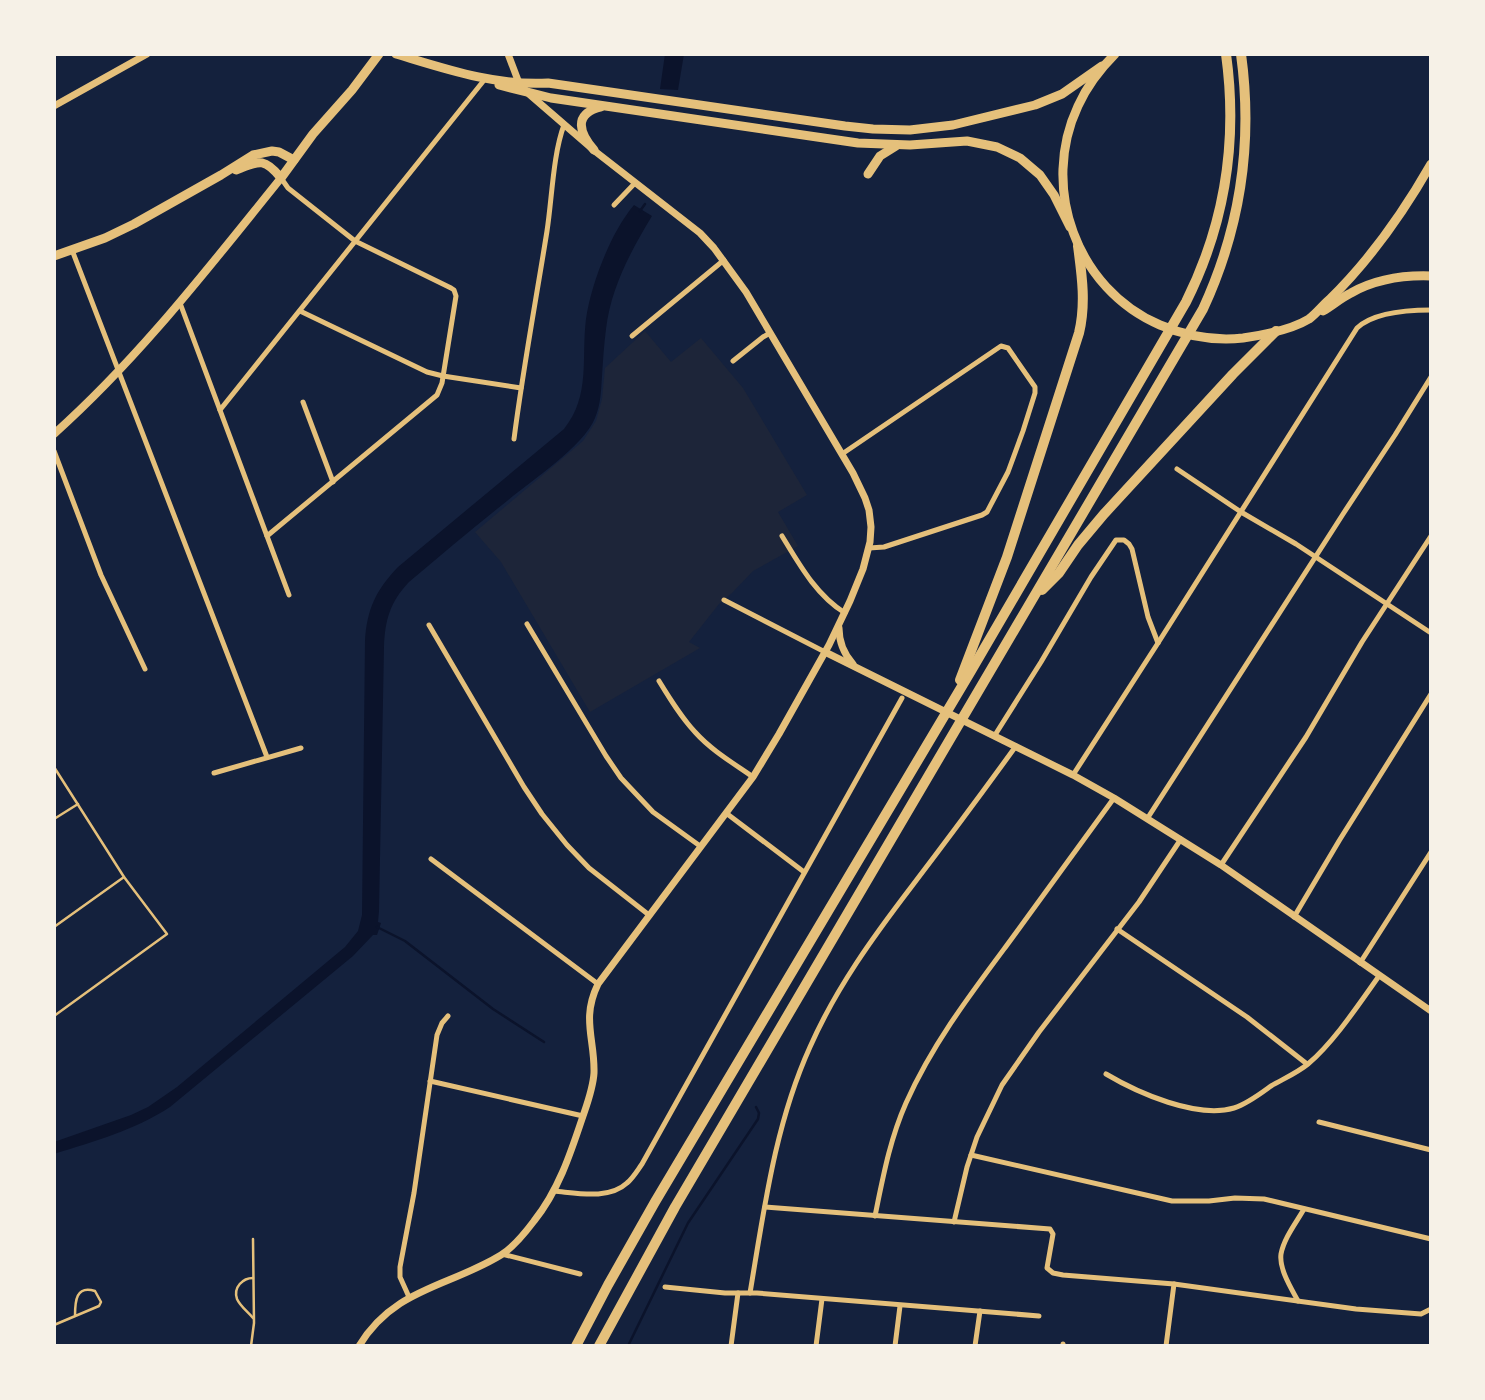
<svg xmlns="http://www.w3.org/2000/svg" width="1485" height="1400" font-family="Lato,sans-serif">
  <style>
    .green { fill: #1d2539 }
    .water { fill: #0b132b }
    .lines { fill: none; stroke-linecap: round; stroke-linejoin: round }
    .stream { stroke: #0b132b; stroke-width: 2.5 }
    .service { stroke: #e5c07b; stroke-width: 2.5 }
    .minor { stroke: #e5c07b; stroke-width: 5 }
    .tertiary { stroke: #e5c07b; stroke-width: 7 }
    .secondary { stroke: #e5c07b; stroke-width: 8 }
    .primary { stroke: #e5c07b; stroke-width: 9 }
    .trunk { stroke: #e5c07b; stroke-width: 9 }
    .motorway { stroke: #e5c07b; stroke-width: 10 }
  </style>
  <rect width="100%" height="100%" fill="#14213d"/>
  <polygon class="green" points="645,331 671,362 701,338 743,388 807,495 778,512 798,546 753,571 732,593 719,604 689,642 700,648 590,712 501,562 475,532 583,441 596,421 602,399 605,368"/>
  <g class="water">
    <polygon points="665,54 684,54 678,90 660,89"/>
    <path d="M634 205 652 216C631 251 611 287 606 329 604 344 603 360 602 376 601 390 601 404 595 418 583 447 532 480 507 501 474 527 441 555 409 582 390 602 385 620 384 647L379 911 378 922 381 923 377 935H373L353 956 170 1107C135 1130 95 1141 54 1154V1142L131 1115 148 1107 177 1087 345 947 358 931 362 915 365 641C367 609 376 590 398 567L564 429C591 395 581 359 586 319 591 284 611 232 634 205Z"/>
  </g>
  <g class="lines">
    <g class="stream">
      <polyline points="640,211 645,204"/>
      <polyline points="377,927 405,941 493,1009 544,1042"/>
      <polyline points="628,1346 688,1223 758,1119 759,1113 756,1107"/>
    </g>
    <g class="service">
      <polyline points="54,767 124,877 167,934 54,1016"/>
      <polyline points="54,819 78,804"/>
      <polyline points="54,927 124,877"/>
      <path d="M253 1278C243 1278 233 1287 237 1299 240 1306 248 1312 253 1318"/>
      <path d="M54 1325 99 1306 101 1302 95 1291C76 1285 75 1301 75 1316"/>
      <polyline points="251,1346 254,1323 253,1239"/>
    </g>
    <g class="minor">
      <polyline points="614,205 635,183"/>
      <polyline points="72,250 267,757"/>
      <polyline points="180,303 289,595"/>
      <polyline points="300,311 427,372 443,376 521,388"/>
      <polyline points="632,336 724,260"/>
      <polyline points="733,361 763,337 770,333"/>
      <polyline points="303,402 333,482"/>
      <polyline points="220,410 485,79"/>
      <path d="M514 439C523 369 536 300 547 231 552 199 553 154 564 125"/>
      <polyline points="54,451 101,575 145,669"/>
      <polyline points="842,454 1001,346 1008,348 1035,387 1035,393 1023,431 1008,472 987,512 982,515 884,547 869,548"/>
      <polyline points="1177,469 1241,512 1296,544 1431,633"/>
      <polyline points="267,536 437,395 442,383 456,296 454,290 451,288 355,241 288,188 281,178"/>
      <path d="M782 536C799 564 816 595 845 613"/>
      <polyline points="724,600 825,652"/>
      <polyline points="527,624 606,756 621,778 653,812 700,846"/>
      <polyline points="429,625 524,787 542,814 567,845 589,868 649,915"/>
      <path d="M659 681C670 699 681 717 695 732 711 750 733 763 753 777"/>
      <polyline points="995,735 1041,662 1091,577 1116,540 1124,540 1129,544 1132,549 1148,617 1158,643"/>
      <polyline points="214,773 301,748"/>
      <path d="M1073 775 1158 643 1357 328C1374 312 1408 310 1431 310"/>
      <polyline points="726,813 804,872"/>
      <polyline points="1147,819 1343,514 1395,435 1431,377"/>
      <polyline points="431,859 598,984"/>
      <polyline points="1221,865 1306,737 1362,642 1431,536"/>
      <polyline points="1294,917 1339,841 1431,694"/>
      <polyline points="1117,929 1247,1017 1307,1064"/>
      <polyline points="1360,963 1431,852"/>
      <path d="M1106 1074C1138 1093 1197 1119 1234 1108 1247 1104 1260 1094 1271 1086 1283 1079 1297 1073 1308 1064 1334 1042 1359 1004 1379 976"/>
      <polyline points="430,1081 583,1116"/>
      <polyline points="1319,1122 1431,1150"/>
      <polyline points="971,1155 1172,1201 1209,1201 1235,1198 1264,1199 1431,1239"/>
      <path d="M554 1191C577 1193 609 1200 627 1183 633 1178 637 1171 642 1164L902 698"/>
      <polyline points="765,1207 1050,1229 1053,1234 1047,1268 1053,1273 1063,1275 1174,1284 1356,1309 1421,1314 1431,1309"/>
      <path d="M875 1216C883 1177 890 1139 906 1103 932 1045 969 996 1007 945 1043 896 1078 847 1114 798"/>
      <polyline points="954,1222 967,1167 977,1137 1002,1085 1039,1032 1139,902 1181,839"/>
      <polyline points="502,1254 580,1274"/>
      <polyline points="665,1287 725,1293 757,1293 1039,1316"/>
      <path d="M750 1293C764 1210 775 1124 810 1047 836 988 873 937 912 886 947 840 982 793 1016 746"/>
      <polyline points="409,1297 400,1277 400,1267 414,1193 437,1035 442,1023 448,1016"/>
      <path d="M1298 1301C1291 1288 1279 1269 1281 1254 1284 1238 1296 1223 1304 1209"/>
      <polyline points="731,1346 738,1293"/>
      <polyline points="816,1346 822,1299"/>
      <polyline points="895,1346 900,1306"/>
      <polyline points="975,1346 980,1311"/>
      <polyline points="1063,1346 1063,1344"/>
      <polyline points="1166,1346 1174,1284"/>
    </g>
    <g class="tertiary">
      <polyline points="54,106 147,54"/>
      <path d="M839 628C839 642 844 654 853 664"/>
      <polyline points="825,652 1073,775 1114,798 1221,865 1431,1011"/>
      <path d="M359 1346C394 1288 449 1287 501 1255 514 1247 525 1233 534 1221 558 1191 570 1155 582 1119 587 1104 593 1089 594 1073 595 1039 581 1019 598 984L753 777 779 734 829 645 850 601 863 569 870 542 871 527 869 510 865 498 853 473 746 292 714 248 700 233 596 152 529 94 519 83 508 54"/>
    </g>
    <path class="secondary" d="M54 434C140 357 209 267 281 178"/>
    <g class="primary">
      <path d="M396 54C446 69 495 86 548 83L845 126 873 129 910 130 953 125 1035 105 1062 94 1102 66"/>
      <polyline points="499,85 551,98 858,143 910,145 967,141 997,147 1020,158 1040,175 1054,195 1070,227"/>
      <path d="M594 150C580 134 572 114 601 107"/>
      <path d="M236 170C259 161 264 157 281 178L313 134 352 90 379 54"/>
      <polyline points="868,174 880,156 896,146"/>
      <polyline points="54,256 105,238 134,224 221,175 253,155 272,151 279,152 294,160"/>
    </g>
    <g class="trunk">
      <path d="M1115 54C1100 69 1087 86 1078 106 1040 187 1076 289 1160 325 1186 336 1215 341 1243 338 1264 335 1291 330 1309 319 1316 314 1322 306 1329 300 1369 261 1403 213 1431 164"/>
      <path d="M1323 311C1333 305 1341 298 1351 293 1376 279 1403 275 1431 276"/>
    </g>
    <g class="motorway">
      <polyline points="1042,590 1059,573 1078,545 1104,514 1233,374 1276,331"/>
      <path d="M960 680 1007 557 1079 333C1086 304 1082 276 1078 246"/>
      <path d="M576 1346 608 1285 655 1202 971 671 1186 302C1225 224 1238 141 1226 54"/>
      <path d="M599 1346 675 1207 1203 309C1240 229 1253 142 1241 54"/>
    </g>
  </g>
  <rect width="1485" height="1400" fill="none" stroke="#f6f1e7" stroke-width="112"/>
</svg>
